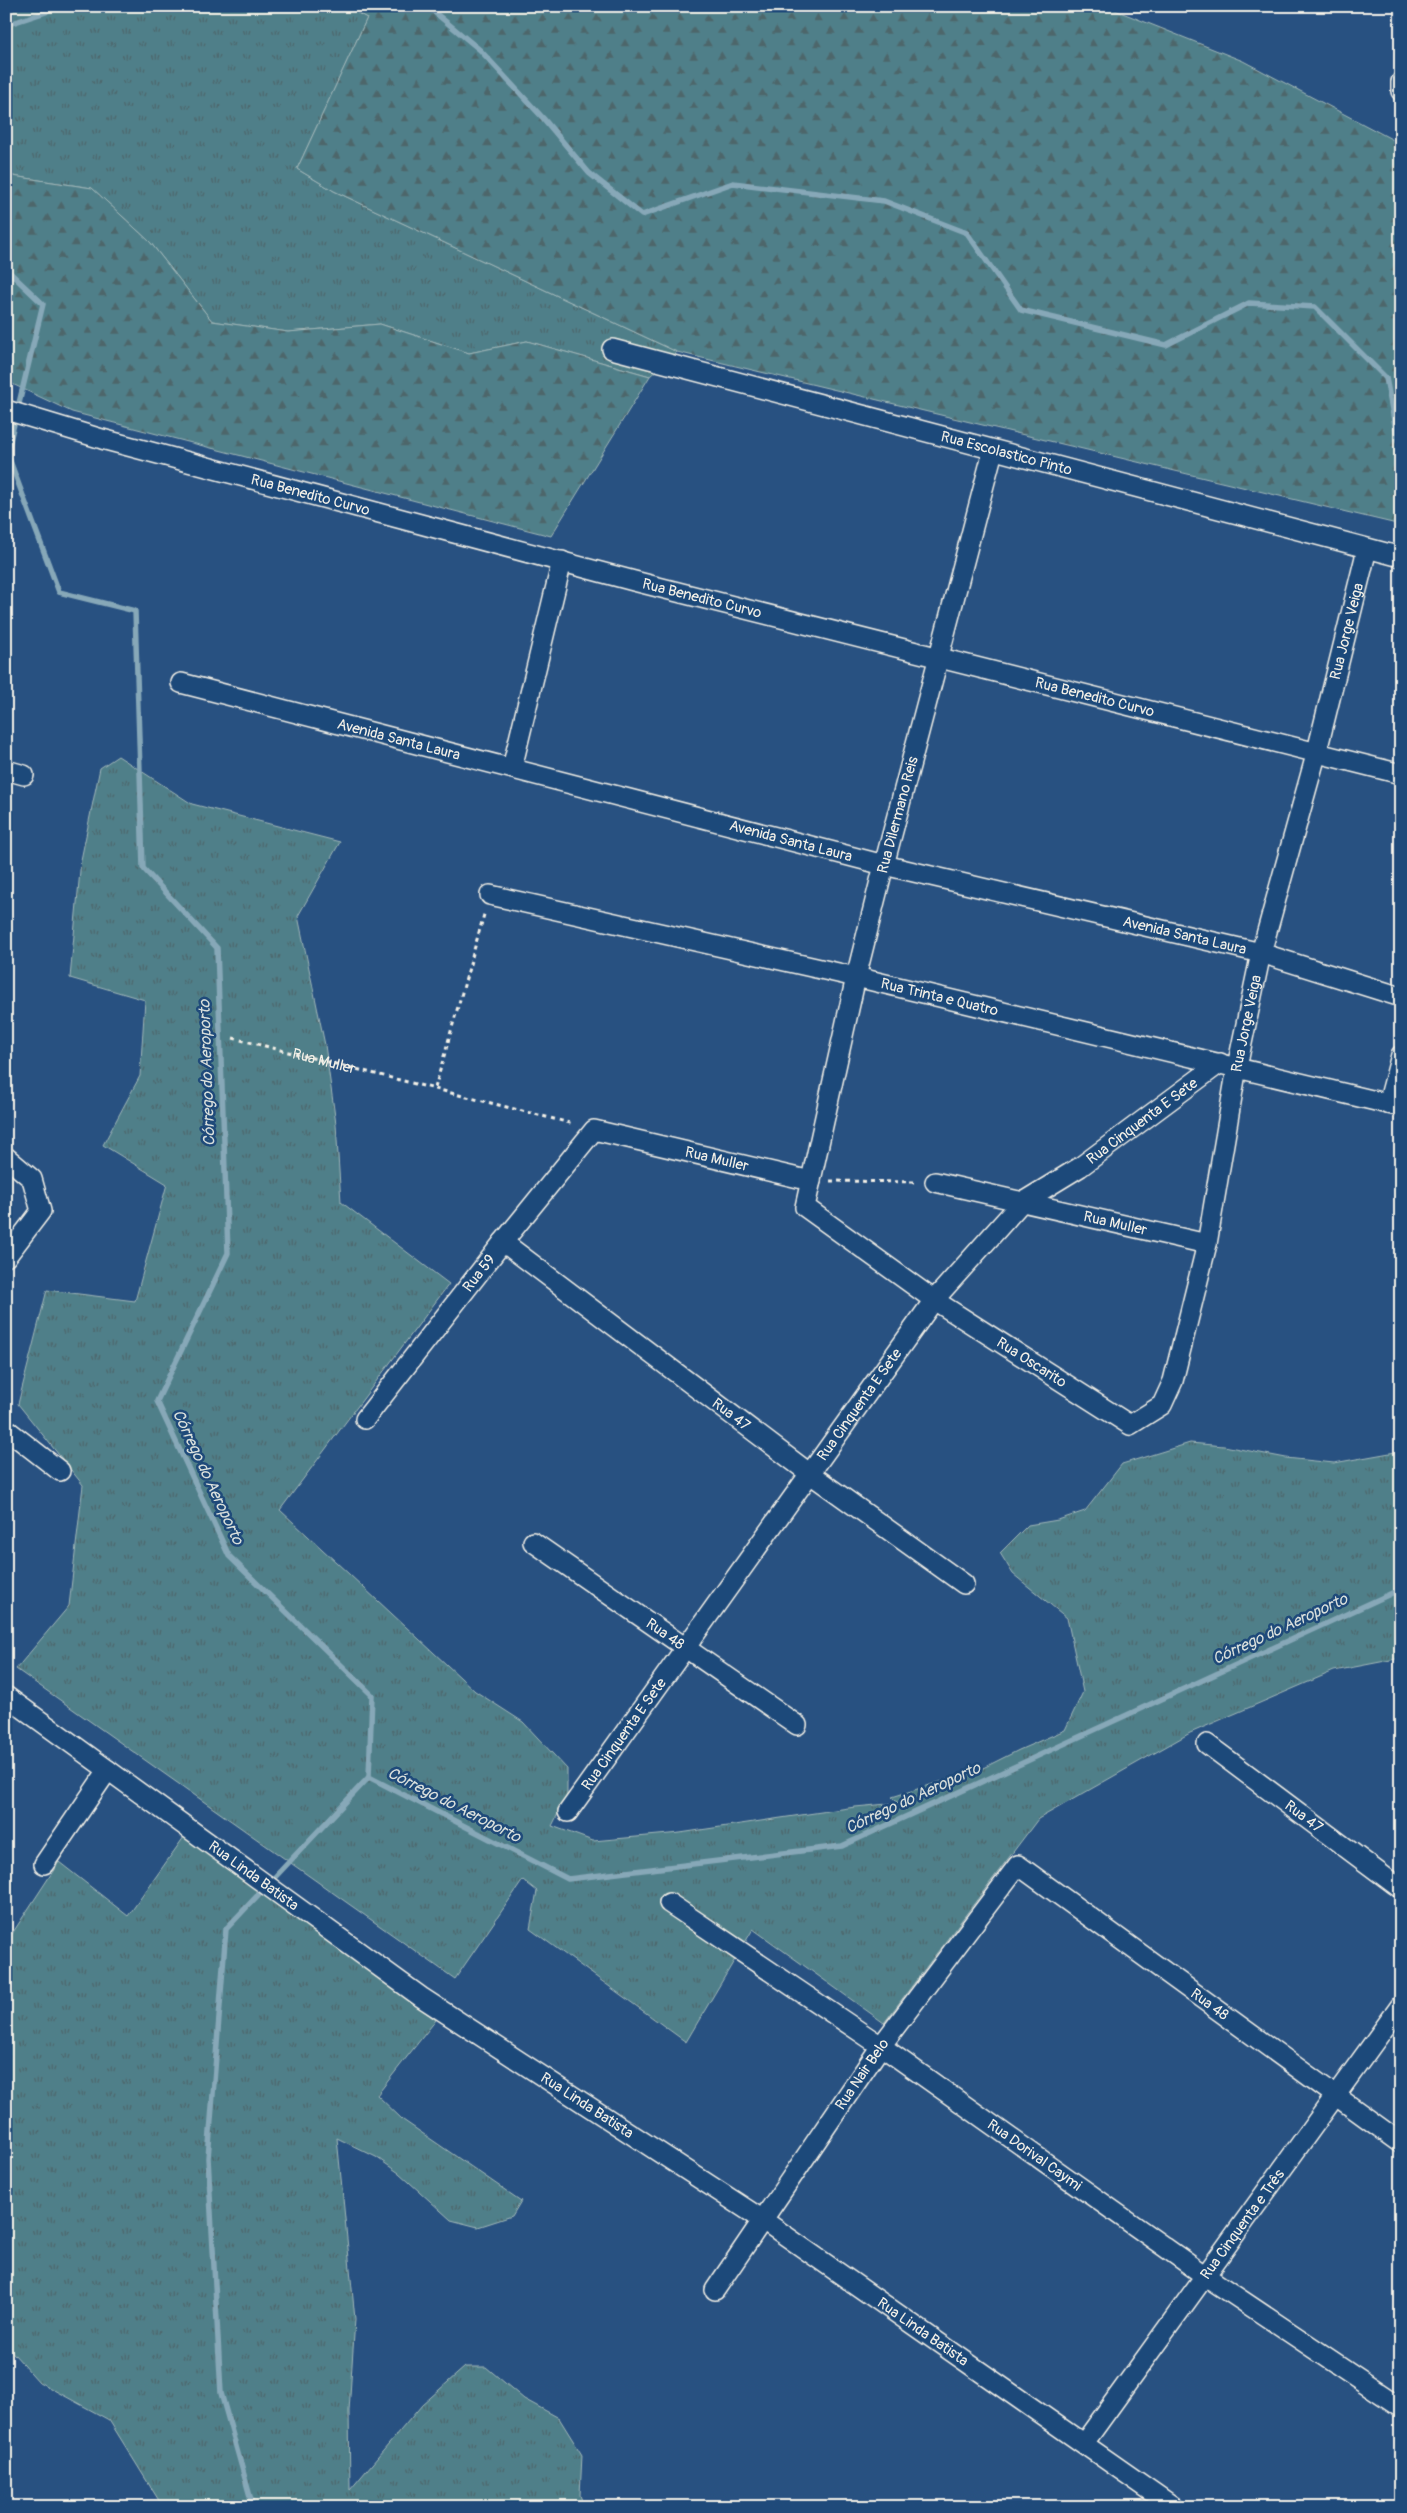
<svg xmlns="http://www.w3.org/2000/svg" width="1407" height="2513" font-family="Pangolin,sans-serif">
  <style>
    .grass { fill: url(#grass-tufts); stroke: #a2b8b8 }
    .forest { fill: url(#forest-firs); stroke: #a2b8b8 }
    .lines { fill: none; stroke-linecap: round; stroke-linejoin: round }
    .stream { stroke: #87a8b8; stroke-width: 5.5 }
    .minor-casing { stroke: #f4f1e8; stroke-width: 22 }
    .path { stroke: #f4f1e8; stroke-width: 3; stroke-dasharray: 4 4; stroke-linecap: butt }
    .minor { stroke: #1f4a7a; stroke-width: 19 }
    .labels { text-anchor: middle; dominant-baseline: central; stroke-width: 5; stroke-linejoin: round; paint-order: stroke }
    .street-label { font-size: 15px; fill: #f4f1e8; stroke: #1f4a7a }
    .water-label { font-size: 16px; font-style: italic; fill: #d9dfdc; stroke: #1f4a7a }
  </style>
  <defs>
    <pattern id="grass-tufts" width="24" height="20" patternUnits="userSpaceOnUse" patternTransform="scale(1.25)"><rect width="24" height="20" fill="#507f89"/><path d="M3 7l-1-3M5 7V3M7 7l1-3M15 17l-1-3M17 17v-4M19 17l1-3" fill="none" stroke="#4d666b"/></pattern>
    <pattern id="forest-firs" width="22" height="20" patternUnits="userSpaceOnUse" patternTransform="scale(1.25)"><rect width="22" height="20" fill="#507f89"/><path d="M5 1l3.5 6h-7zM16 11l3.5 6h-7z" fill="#4d666b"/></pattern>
  </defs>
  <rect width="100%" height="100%" fill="#285181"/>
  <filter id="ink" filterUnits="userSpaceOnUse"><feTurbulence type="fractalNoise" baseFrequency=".02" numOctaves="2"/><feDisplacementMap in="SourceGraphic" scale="10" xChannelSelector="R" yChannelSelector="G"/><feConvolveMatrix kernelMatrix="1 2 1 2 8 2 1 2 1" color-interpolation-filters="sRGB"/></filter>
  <g filter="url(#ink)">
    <g class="grass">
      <polygon points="6,6 345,6 367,18 297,169 334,191 677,352 650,376 527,341 469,353 380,324 288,332 212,321 150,242 92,188 6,175"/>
      <polygon points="118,756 192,804 340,842 298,916 325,1045 336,1124 341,1202 449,1284 280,1510 475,1691 523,1722 567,1769 567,1795 552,1826 593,1841 680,1833 855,1807 898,1803 892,1797 981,1769 1019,1750 1065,1730 1083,1692 1067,1618 1013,1574 1000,1553 1028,1525 1058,1520 1085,1511 1122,1464 1190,1443 1224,1446 1286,1458 1334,1463 1401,1451 1401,1658 1334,1671 1190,1733 1038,1819 884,2023 753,1929 686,2042 530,1929 537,1891 523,1880 455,1979 16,1669 69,1606 83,1485 18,1404 47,1290 135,1301 167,1184 103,1145 140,1076 145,1000 70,978 81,860 100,768"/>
      <polygon points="184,1837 436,2020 377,2095 403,2120 521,2201 512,2216 478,2227 451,2220 399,2173 376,2157 337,2138 355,2319 349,2411 350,2490 422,2405 465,2367 486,2367 524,2399 559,2418 582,2455 580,2495 584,2507 163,2507 109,2420 39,2382 6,2345 6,1943 59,1862 128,1916"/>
    </g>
    <g class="forest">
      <polygon points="345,6 1105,6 1243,61 1401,144 1401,525 677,352 334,191 297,169 367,18"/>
      <polygon points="6,175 92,188 150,242 212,321 288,332 380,324 469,353 527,341 650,376 551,536 72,412 6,381"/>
    </g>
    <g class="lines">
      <g class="stream">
        <polyline points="427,6 480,50 543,118 589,173 642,215 733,183 884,201 967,233 1021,310 1166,345 1249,303 1315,307 1386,378 1398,441 1401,441"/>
        <polyline points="6,25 46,12 50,6"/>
        <polyline points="6,269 43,304 7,453 59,592 135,611 143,868 217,948 228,1253 157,1401 229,1556 372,1695 369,1777 568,1879 842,1846 1401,1589"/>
        <polyline points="253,2507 221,2393 208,2158 226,1929 369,1777"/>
      </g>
      <g class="minor-casing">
        <g id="minor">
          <polyline points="1401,82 1401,91"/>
          <path id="s2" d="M612 349 1401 557"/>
          <path id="s3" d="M6 410 102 439 634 581 1401 774"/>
          <path id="s4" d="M993 451 884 865 856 977 805 1207 934 1300 1130 1425 1162 1405 1173 1381 1207 1244 1237 1067 1261 953 1316 755 1367 549"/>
          <path id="s5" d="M181 683 884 865 1261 953 1401 997"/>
          <polyline points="512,768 562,561"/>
          <polyline points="6,770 24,775"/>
          <path id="s6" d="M490 895 856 977 1401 1107"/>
          <polyline points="1388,1104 1401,1055"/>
          <polyline points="6,1157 32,1179 41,1211 6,1257"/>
          <path id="s7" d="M935 1182 1207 1244"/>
          <path id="s8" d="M503 1242 809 1473 964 1584"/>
          <path id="s9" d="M365 1419 503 1242 594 1130 811 1181"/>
          <polyline points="6,1429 60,1471"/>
          <path id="s10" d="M533 1542 797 1725"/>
          <path id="s11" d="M6 1696 421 1997 763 2220 1174 2507"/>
          <path id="s12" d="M1207 1744 1401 1889"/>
          <path id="s13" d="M568 1812 934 1300 1021 1203 1080 1167 1220 1063"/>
          <polyline points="44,1864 108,1770"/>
          <path id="s14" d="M669 1903 881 2046 1204 2275 1401 2407"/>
          <path id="s15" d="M715 2290 881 2046 1018 1865 1401 2143"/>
          <path id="s16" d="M1084 2443 1401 2005"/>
        </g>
      </g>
      <g class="path">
        <path id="s1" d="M233 1038 574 1124"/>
        <polyline points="435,1088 485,911"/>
        <polyline points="830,1181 917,1182"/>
      </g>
      <use href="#minor" class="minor"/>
    </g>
  </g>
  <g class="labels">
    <g class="street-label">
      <text stroke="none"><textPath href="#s2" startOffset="408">Rua Escolastico Pinto</textPath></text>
      <text stroke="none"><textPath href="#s3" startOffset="316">Rua Benedito Curvo</textPath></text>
      <text stroke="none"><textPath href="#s3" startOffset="721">Rua Benedito Curvo</textPath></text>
      <text stroke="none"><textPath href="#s4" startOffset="2005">Rua Jorge Veiga</textPath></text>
      <text stroke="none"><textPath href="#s3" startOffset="1126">Rua Benedito Curvo</textPath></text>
      <text stroke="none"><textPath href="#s5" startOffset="225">Avenida Santa Laura</textPath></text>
      <text transform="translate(898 815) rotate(-75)">Rua Dilermano Reis</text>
      <text stroke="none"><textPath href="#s5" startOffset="630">Avenida Santa Laura</textPath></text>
      <text stroke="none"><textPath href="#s5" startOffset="1035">Avenida Santa Laura</textPath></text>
      <text stroke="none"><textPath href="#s6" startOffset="461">Rua Trinta e Quatro</textPath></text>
      <text stroke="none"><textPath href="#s4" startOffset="1600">Rua Jorge Veiga</textPath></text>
      <text stroke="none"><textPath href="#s1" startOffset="94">Rua Muller</textPath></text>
      <text stroke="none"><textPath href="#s13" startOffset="906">Rua Cinquenta E Sete</textPath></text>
      <text stroke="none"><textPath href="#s9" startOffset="495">Rua Muller</textPath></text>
      <text stroke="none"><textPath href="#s7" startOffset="185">Rua Muller</textPath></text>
      <text stroke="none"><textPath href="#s9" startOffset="185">Rua 59</textPath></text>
      <text stroke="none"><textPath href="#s4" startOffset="1054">Rua Oscarito</textPath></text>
      <text stroke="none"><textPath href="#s13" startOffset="501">Rua Cinquenta E Sete</textPath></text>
      <text stroke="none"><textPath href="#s8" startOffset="286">Rua 47</textPath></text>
      <text stroke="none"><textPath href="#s10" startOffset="161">Rua 48</textPath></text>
      <text stroke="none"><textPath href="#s13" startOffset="96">Rua Cinquenta E Sete</textPath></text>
      <text stroke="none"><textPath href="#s12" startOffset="121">Rua 47</textPath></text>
      <text stroke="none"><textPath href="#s11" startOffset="306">Rua Linda Batista</textPath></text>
      <text stroke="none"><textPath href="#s15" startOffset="759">Rua 48</textPath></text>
      <text stroke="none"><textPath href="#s15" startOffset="261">Rua Nair Belo</textPath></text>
      <text stroke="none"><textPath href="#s11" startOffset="711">Rua Linda Batista</textPath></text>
      <text stroke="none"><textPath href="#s14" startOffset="444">Rua Dorival Caymi</textPath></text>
      <text stroke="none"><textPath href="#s16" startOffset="270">Rua Cinquenta e Três</textPath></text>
      <text stroke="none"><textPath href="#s11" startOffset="1116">Rua Linda Batista</textPath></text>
    </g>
    <g class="water-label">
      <text transform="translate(207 1073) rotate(-92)">Córrego do Aeroporto</text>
      <text transform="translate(208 1477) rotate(65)">Córrego do Aeroporto</text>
      <text transform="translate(1280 1629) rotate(-25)">Córrego do Aeroporto</text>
      <text transform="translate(913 1798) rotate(-25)">Córrego do Aeroporto</text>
      <text transform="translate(454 1805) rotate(27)">Córrego do Aeroporto</text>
    </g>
  </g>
  <rect width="1407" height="2513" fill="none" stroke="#1f4a7a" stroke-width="25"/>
  <rect x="12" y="12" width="1382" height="2488" fill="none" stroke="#f4f1e8" stroke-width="2" filter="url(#ink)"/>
</svg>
